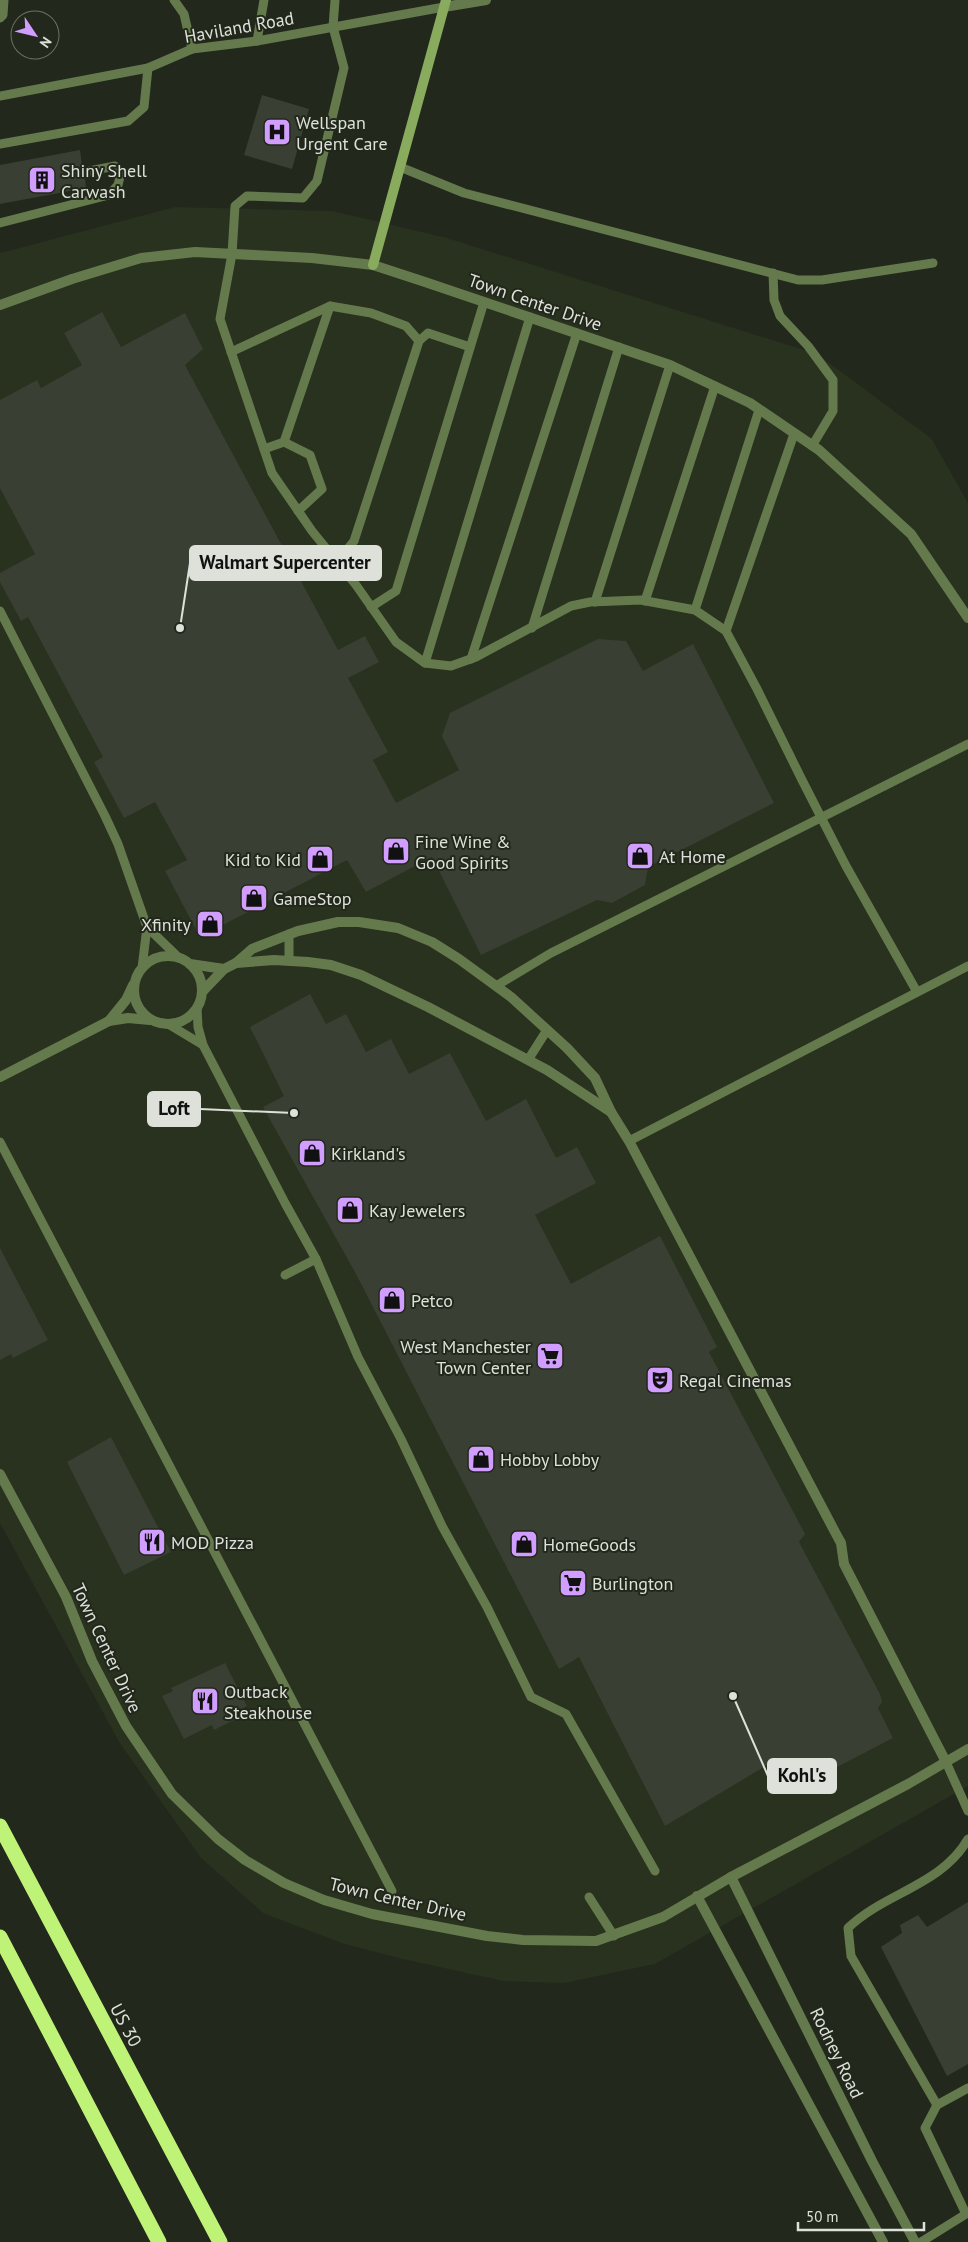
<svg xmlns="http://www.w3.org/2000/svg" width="968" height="2242" font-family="'PT Sans',sans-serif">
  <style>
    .built { fill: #29311f }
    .building { fill: #393f32 }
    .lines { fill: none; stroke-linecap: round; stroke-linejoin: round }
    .lane { stroke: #657a4c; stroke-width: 9 }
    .street { stroke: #657a4c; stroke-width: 10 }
    .secondary { stroke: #89ab5e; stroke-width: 10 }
    .highway { stroke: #bff378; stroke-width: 15 }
    .labels { text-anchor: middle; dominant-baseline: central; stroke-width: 4; stroke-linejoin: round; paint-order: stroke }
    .street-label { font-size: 18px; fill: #dde1d9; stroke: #22281b }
    .poi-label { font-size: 18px; fill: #dde1d9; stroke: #22281b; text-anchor: start }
    .leader { fill: none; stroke: #dde1d9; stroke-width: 2 }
    .callout-dot { fill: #dde1d9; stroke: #22281b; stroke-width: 2 }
    .callout { fill: #dde1d9; stroke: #dde1d9; stroke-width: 2 }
    .callout-label { font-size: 19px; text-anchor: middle; font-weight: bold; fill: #111 }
  </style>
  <rect width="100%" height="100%" fill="#22281b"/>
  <polygon class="built" points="175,207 333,211 447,238 817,354 932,439 968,503 968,1786 655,1964 564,1983 503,1981 403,1959 344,1944 263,1913 201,1858 119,1742 0,1523 0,253"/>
  <g class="building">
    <polygon points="262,95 309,109 292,169 244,155"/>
    <polygon points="80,150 82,166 78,173 80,176 85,178 86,188 0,204 0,165"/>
    <polygon points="102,312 121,347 185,313 203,349 185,365 338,650 365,636 379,662 348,678 388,752 373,760 396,803 459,770 442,736 450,713 598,639 626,641 643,671 693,644 774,803 648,867 645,885 612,903 597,900 481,955 432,857 366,892 347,860 200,937 165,871 187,860 155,802 124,818 94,762 103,757 28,617 21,621 0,582 0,573 35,554 0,488 0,400 37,380 41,388 82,365 64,333"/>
    <polygon points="310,994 326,1024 346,1014 366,1052 391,1039 409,1074 450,1053 486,1121 526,1099 556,1158 577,1147 596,1183 535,1215 571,1284 660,1236 717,1347 709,1352 805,1534 799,1542 880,1694 882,1702 878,1708 893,1738 789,1792 774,1761 665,1826 579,1657 559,1669 356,1274 263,1107 284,1096 250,1027"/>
    <polygon points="0,1248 48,1340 13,1358 11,1354 0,1360"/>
    <polygon points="111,1437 171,1552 124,1575 67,1462"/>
    <polygon points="225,1663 247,1706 236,1712 238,1718 214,1730 212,1725 184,1739 162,1696 173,1691 171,1688"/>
    <polygon points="968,1902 968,2064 947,2076 881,1947 902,1933 900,1925 918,1915 927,1927"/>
  </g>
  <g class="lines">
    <g class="lane">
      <polyline points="174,0 184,14 192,49"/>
      <polyline points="335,0 333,27 344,68 317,181 303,198 247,196 235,206 232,254 220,319 272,473 312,531 356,585 396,642 425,663 451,666 476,657 571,606 590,602 641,600 695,610 726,631 756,687 802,780 846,866 917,992"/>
      <polyline points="0,18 3,15 4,0"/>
      <polyline points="257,41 264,0"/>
      <polyline points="0,96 148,68 192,49 257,41 444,7"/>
      <polyline points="0,144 128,121 144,107 148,68"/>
      <polyline points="400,167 464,193 798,280 822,280 933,263"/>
      <polyline points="0,223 109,195 118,185 121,173 115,166 84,172"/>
      <polyline points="773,273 774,300 780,316 808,346 833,380 833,411 812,446"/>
      <polyline points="419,341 428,333 470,347"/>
      <polyline points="231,352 330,306 371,313 406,326 419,341 354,541 337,562"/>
      <polyline points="284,442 310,455 322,489 298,511"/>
      <polyline points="264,449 284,442 330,306"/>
      <polyline points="645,601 715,386"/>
      <polyline points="595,602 670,365"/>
      <polyline points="371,607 396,591 484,302"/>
      <polyline points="695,610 759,410"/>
      <polyline points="0,611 105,816 118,844 147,927 179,958"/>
      <polyline points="532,628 619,347"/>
      <polyline points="726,631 794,434"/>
      <polyline points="471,659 577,333"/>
      <polyline points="425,663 530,317"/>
      <polyline points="289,934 289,961"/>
      <polyline points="142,968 147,927"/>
      <polyline points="496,986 551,953 968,744"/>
      <polyline points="197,1008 198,1027 203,1045 285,1203 316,1259 285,1275"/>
      <polyline points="168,1024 203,1045"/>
      <polyline points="528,1060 547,1030"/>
      <polyline points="629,1141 968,966"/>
      <polyline points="0,1142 392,1891"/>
      <polyline points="316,1259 358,1357 401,1439 442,1526 487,1607 531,1697 566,1714 655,1871"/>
      <polyline points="946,1762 968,1811"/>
      <polyline points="589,1897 614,1936"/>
      <path d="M937 2105 851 1956 848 1928C884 1893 942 1885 968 1839"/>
      <polyline points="921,2242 966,2214 925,2128 937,2105 968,2088"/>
    </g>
    <g class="street">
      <polyline points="444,7 486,0"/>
      <polyline points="0,305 72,279 141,258 195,252 312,258 373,265 425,282 670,365 750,403 819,450 911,534 968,618"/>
      <circle cx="168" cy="990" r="34"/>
      <polyline points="236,963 274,960 308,962 331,965 361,975 428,1007 547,1070 611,1112"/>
      <polyline points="190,964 224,969"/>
      <polyline points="202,992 224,969 236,963 252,949 298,931 338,922 359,922 398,928 432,942 459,959 511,997 567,1048 595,1078 611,1112 629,1141 835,1532 841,1543 844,1564 946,1762"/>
      <polyline points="109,1021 126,1000 133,985"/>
      <polyline points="0,1077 109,1021 128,1018 150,1020"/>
      <polyline points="0,1474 66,1597 92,1661 126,1726 172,1794 218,1839 245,1860 284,1883 324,1900 372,1914 487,1936 523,1940 596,1941 663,1917 731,1877 908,1784 968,1749"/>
      <polyline points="731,1877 872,2161 915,2242"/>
      <polyline points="697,1896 883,2242"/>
    </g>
    <polyline class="secondary" points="373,265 446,0"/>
    <g class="highway">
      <polyline points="0,1826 220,2242"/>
      <polyline points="0,1937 159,2242"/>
    </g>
  </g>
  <defs>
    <g id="hospital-square" transform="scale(1.4375)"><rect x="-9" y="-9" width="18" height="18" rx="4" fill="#d19dfe" stroke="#22281b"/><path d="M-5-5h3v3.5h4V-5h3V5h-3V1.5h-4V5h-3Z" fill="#111"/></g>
    <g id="building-square" transform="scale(1.4375)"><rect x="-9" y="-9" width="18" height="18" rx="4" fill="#d19dfe" stroke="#22281b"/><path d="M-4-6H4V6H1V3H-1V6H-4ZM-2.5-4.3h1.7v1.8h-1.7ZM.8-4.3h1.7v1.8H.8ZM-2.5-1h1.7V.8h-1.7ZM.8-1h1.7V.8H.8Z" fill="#111"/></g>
    <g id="shop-square" transform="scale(1.4375)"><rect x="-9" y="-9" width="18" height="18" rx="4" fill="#d19dfe" stroke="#22281b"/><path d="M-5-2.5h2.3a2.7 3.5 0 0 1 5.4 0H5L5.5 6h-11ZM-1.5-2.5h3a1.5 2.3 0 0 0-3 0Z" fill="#111"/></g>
    <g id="supermarket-square" transform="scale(1.4375)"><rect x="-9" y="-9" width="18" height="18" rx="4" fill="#d19dfe" stroke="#22281b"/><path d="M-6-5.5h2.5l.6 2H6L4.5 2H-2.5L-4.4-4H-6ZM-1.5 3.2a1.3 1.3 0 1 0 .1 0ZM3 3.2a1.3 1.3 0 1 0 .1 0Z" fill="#111"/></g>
    <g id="theatre-square" transform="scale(1.4375)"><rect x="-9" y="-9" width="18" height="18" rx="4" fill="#d19dfe" stroke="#22281b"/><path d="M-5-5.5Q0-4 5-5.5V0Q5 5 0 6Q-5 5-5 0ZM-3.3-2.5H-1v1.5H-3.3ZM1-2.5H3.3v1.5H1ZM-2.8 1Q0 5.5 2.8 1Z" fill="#111"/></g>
    <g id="restaurant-square" transform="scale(1.4375)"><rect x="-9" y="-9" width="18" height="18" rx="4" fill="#d19dfe" stroke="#22281b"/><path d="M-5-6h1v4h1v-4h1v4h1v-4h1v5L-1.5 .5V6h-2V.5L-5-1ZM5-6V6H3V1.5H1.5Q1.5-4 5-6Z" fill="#111"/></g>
  </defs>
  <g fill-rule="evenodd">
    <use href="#hospital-square" x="277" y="132"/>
    <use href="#building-square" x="42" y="180"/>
    <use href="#shop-square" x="396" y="851"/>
    <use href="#shop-square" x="640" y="856"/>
    <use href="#shop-square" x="320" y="859"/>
    <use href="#shop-square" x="254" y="898"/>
    <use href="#shop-square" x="210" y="924"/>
    <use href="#shop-square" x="312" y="1153"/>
    <use href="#shop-square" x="350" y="1210"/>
    <use href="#shop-square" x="392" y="1300"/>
    <use href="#supermarket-square" x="550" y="1356"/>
    <use href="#theatre-square" x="660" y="1380"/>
    <use href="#shop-square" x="481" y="1459"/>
    <use href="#restaurant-square" x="152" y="1542"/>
    <use href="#shop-square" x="524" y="1544"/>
    <use href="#supermarket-square" x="573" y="1583"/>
    <use href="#restaurant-square" x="205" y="1701"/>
  </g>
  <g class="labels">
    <g class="street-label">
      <text transform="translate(239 27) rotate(-10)">Haviland Road</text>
      <text transform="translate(535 302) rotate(19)">Town Center Drive</text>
      <text transform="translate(107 1648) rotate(65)">Town Center Drive</text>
      <text transform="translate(398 1899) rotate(13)">Town Center Drive</text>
      <text transform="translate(126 2025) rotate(62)">US 30</text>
      <text transform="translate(837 2053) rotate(64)">Rodney Road</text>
    </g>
    <g class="poi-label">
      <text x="296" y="122">Wellspan<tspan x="296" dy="21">Urgent Care</tspan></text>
      <text x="61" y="170">Shiny Shell<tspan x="61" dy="21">Carwash</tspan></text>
      <text x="415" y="841">Fine Wine &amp;<tspan x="415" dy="21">Good Spirits</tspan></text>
      <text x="659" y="856">At Home</text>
      <text x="301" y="859" text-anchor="end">Kid to Kid</text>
      <text x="273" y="898">GameStop</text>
      <text x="191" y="924" text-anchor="end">Xfinity</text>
      <text x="331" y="1153">Kirkland's</text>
      <text x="369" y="1210">Kay Jewelers</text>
      <text x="411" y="1300">Petco</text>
      <text x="531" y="1346" text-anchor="end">West Manchester<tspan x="531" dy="21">Town Center</tspan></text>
      <text x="679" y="1380">Regal Cinemas</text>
      <text x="500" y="1459">Hobby Lobby</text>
      <text x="171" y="1542">MOD Pizza</text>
      <text x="543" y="1544">HomeGoods</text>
      <text x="592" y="1583">Burlington</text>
      <text x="224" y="1691">Outback<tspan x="224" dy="21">Steakhouse</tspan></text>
    </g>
  </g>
  <path class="leader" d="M180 628L190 563M294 1113L200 1109M733 1696L768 1776"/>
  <g class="callout-dot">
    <circle cx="180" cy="628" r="5"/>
    <circle cx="294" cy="1113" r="5"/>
    <circle cx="733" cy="1696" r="5"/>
  </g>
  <g class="callout">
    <rect x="190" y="546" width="191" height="34" rx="5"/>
    <rect x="148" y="1092" width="52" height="34" rx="5"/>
    <rect x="768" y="1759" width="68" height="34" rx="5"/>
  </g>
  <g class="callout-label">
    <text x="285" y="569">Walmart Supercenter</text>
    <text x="174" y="1115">Loft</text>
    <text x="802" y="1782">Kohl's</text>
  </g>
  <g transform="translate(35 35) rotate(125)"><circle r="24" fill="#22281b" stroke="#6d7267"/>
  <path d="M0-4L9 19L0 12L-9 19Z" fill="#d19dfe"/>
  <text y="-8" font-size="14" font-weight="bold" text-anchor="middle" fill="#dde1d9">N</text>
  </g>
  <path d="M798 2222v8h126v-8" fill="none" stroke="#dde1d9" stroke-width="2.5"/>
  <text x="806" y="2222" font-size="15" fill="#dde1d9" stroke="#22281b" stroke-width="4" paint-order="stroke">50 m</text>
</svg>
